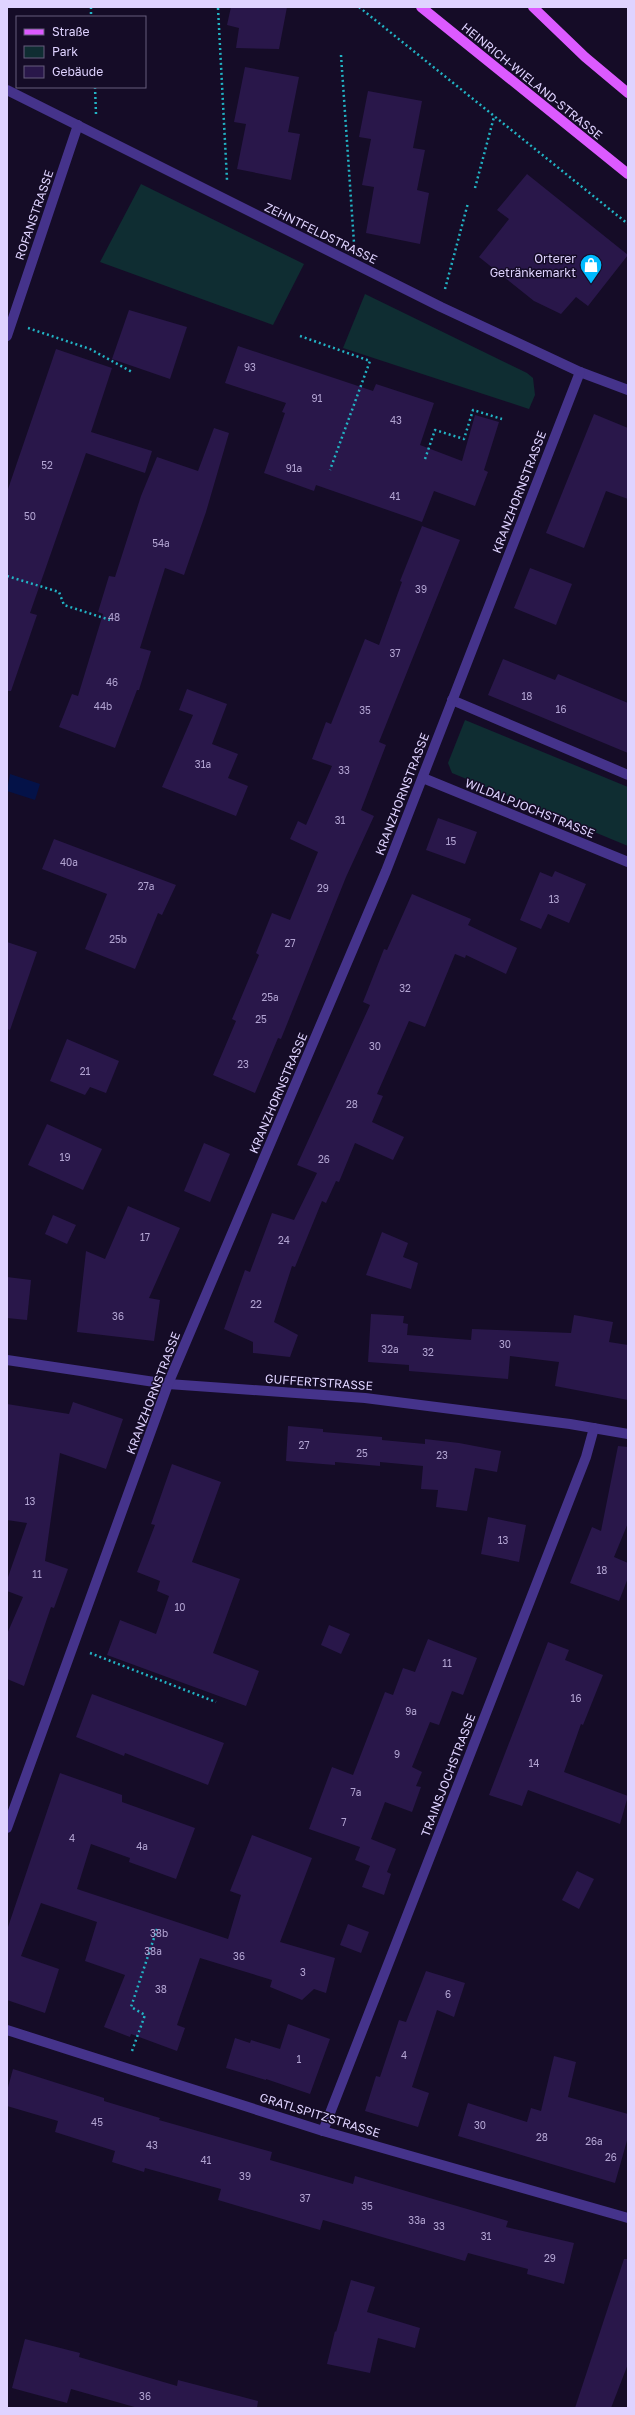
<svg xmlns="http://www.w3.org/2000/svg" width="635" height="2415" font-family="'Golos Text',sans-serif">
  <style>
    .green { fill: #0f2d32 }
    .water { fill: #041248 }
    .building { fill: #29174a }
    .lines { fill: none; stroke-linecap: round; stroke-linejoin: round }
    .path { stroke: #22b3c4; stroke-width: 2.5; stroke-dasharray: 2 3; stroke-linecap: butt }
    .minor { stroke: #45338b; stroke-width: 10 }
    .major { stroke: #dc5aff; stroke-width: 10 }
    .labels { text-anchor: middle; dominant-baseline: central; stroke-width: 3; stroke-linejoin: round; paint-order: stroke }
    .number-label { font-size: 10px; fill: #b2a4d2 }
    .street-label { font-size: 12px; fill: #dfd3ff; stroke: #150c27 }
    .poi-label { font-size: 12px; fill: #dfd3ff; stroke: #150c27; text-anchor: end }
  </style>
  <rect width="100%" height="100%" fill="#150c27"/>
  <g class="green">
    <polygon points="141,184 304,264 273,325 100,262"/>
    <polygon points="365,294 527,373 533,378 535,395 529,409 343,348"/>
    <polygon points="465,720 628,787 628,846 452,773 448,763"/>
  </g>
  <polygon class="water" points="10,774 40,784 35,800 7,791"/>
  <g class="building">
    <polygon points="231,7 287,7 279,49 236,48 239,28 227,25"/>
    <polygon points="245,67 299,77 288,132 300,134 291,180 237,169 246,124 234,122"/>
    <polygon points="368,91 422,101 413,148 425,150 417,190 429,193 420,244 366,233 374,187 362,185 371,139 359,137"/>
    <polygon points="527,174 628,255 588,306 576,297 561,314 534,301 479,257 509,219 497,210"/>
    <polygon points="129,310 187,327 170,379 112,359"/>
    <polygon points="238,346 373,391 376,384 434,403 420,445 462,461 475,415 499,422 484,470 488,472 475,506 434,491 422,522 316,485 314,491 264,473 285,413 282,412 286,403 225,383"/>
    <polygon points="56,349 112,368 91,432 152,451 145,473 86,453 30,613 37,615 11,691 7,691 7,492"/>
    <polygon points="594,414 628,428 628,499 606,491 584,548 546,533"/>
    <polygon points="214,428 229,433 206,512 184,575 165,568 140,648 151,651 139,690 137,690 115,748 59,727 72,694 78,696 103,614 98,612 109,576 115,577 141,496 157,457 198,471"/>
    <polygon points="422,526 460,540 379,742 386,745 361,810 374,816 346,877 281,1039 278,1038 255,1093 213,1075 236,1021 232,1019 259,955 256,953 272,913 290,920 318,852 290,839 298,821 306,825 332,766 312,759 326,722 331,724 365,639 379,645 402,582 400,581"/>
    <polygon points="530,568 572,584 556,625 514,608"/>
    <polygon points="503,659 555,680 558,674 628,703 628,753 488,695"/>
    <polygon points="187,689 227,704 212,744 238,754 228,778 248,786 236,816 162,787 193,715 179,710"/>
    <polygon points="438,818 477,832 465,864 426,850"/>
    <polygon points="54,839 176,885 162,915 158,913 135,969 85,949 107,894 42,869"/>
    <polygon points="555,871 586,884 569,923 548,914 541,929 520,920 540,872 552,877"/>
    <polygon points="412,894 471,919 468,925 517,948 506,974 466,955 465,958 455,954 425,1027 409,1021 377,1094 383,1096 372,1122 404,1137 393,1160 355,1143 339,1182 336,1181 326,1203 322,1201 295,1267 292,1266 274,1322 298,1335 290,1357 253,1353 253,1342 224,1329 245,1270 250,1272 272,1213 294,1220 317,1173 297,1165 370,1005 363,1002 384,949 387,950"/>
    <polygon points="7,942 37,952 10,1030 7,1029"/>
    <polygon points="67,1039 119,1061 106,1093 90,1087 85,1095 50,1081"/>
    <polygon points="47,1124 102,1149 83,1190 28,1165"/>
    <polygon points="204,1143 230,1154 210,1202 184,1191"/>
    <polygon points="128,1206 180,1228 149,1298 160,1300 154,1341 77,1332 86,1251 105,1259"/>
    <polygon points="53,1215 76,1225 67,1244 45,1234"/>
    <polygon points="382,1232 408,1243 403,1257 418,1263 411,1289 366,1275"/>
    <polygon points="7,1277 31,1280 27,1320 7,1318"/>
    <polygon points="371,1314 404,1316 403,1323 408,1324 407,1335 471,1340 472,1329 571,1333 574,1315 613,1322 609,1342 628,1345 628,1400 555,1386 559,1362 510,1356 508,1379 409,1371 409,1365 368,1362"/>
    <polygon points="73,1402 123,1419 106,1469 60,1453 45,1561 68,1569 54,1608 51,1607 24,1686 7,1679 7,1634 23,1597 7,1591 7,1580 27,1523 7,1520 7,1404 69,1414"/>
    <polygon points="288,1426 323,1429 323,1432 382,1437 382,1440 425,1444 425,1439 459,1443 501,1451 497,1472 475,1468 467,1511 436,1507 438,1490 421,1489 423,1466 380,1462 380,1466 335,1462 335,1465 286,1461"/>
    <polygon points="618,1446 628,1447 628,1523 614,1557 628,1563 628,1578 619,1601 570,1583 592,1527 601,1531"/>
    <polygon points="172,1464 221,1482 192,1562 240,1579 213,1653 259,1671 246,1706 107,1655 120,1620 156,1634 169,1596 157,1591 160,1581 137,1572 155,1525 151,1524"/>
    <polygon points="488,1517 526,1525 519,1562 481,1554"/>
    <polygon points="329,1625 350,1634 341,1654 321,1645"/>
    <polygon points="428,1639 477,1658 463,1695 452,1691 439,1725 430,1722 412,1767 422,1772 416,1786 421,1787 412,1812 385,1802 371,1839 396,1849 387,1872 391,1874 384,1895 362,1887 370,1866 355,1860 360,1847 309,1829 332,1767 353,1775 385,1692 393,1695 403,1668 415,1672"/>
    <polygon points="548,1642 569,1650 565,1660 603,1675 583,1725 581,1724 564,1772 628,1796 620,1824 528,1790 522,1806 489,1795"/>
    <polygon points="92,1694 224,1743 208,1785 125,1753 124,1756 76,1737"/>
    <polygon points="60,1773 122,1795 122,1802 195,1828 176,1879 129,1862 130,1858 91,1844 77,1889 228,1939 241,1895 230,1891 252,1835 312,1858 280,1942 335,1958 326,1993 314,1989 302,2000 270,1987 272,1980 200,1958 177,2025 185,2028 177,2051 131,2034 130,2037 104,2027 125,1975 85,1961 97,1922 41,1903 21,1956 59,1969 45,2013 7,2000 7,1930"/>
    <polygon points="577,1871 594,1879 579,1909 562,1900"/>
    <polygon points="348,1924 369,1932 361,1953 340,1945"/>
    <polygon points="426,1971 465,1983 454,2017 437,2010 412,2087 429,2093 418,2127 365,2111 376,2076 380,2077 399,2020 406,2022"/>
    <polygon points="288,2024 330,2039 310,2094 266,2079 266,2080 226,2068 235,2038 250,2043 251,2040 280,2049"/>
    <polygon points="554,2056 576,2062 568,2097 628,2114 628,2137 615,2183 458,2136 468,2103 527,2122 531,2108 541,2111"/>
    <polygon points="13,2069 104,2098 104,2101 160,2118 159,2120 272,2152 270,2160 353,2184 355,2176 508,2221 506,2227 574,2243 564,2284 527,2274 528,2269 468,2253 465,2261 323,2220 320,2230 218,2200 221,2189 145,2168 144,2172 112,2162 115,2151 55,2132 58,2121 7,2106 7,2091"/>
    <polygon points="624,2259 628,2259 628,2364 611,2408 575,2408"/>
    <polygon points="351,2280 375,2287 367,2312 420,2328 415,2348 378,2338 370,2373 327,2364 335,2331 336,2332"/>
    <polygon points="25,2339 80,2353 79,2357 177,2386 178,2380 258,2401 257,2408 138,2408 71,2389 67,2403 12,2388"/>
  </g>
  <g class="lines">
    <g class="path">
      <polyline points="91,7 91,17"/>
      <polyline points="359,7 628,224"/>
      <polyline points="218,8 227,180"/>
      <polyline points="341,55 354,243"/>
      <polyline points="95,87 96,114"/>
      <polyline points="475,188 494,117"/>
      <polyline points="445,289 468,203"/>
      <polyline points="28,328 90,349 132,372"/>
      <polyline points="300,336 370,361 330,470"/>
      <polyline points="425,459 435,430 464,439 473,410 502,419"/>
      <polyline points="7,576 59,592 64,605 110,620"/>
      <polyline points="90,1653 216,1702"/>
      <polyline points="132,2051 145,2015 131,2007 157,1929"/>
    </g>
    <g class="minor">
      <polyline points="7,90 441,307 580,372 628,390"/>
      <polyline points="7,336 78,125"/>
      <polyline points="452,700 628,775"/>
      <polyline points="423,778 628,862"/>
      <polyline points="7,1360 168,1384 365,1398 570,1424 628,1434"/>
      <polyline points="7,1828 168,1384 386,871 580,372"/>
      <polyline points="7,2030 323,2131 628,2218"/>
      <polyline points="323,2131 586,1457 594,1428"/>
    </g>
    <g class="major">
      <polyline points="421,7 628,174"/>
      <polyline points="533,7 585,57 628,93"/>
    </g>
  </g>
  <defs>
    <g id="shop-pin" transform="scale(1.15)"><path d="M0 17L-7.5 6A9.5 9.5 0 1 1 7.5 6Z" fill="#00bafe" stroke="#150c27"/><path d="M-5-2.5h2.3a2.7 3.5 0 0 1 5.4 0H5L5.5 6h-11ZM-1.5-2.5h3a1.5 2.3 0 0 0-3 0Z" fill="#fff"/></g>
  </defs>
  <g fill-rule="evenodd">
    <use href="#shop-pin" x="591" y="265"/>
  </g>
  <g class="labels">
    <g class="number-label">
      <text x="250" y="367">93</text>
      <text x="317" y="398">91</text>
      <text x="396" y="420">43</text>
      <text x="47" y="465">52</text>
      <text x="294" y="468">91a</text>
      <text x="395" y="496">41</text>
      <text x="30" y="516">50</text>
      <text x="161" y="543">54a</text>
      <text x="421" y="589">39</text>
      <text x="114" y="617">48</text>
      <text x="395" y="653">37</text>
      <text x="112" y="682">46</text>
      <text x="527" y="696">18</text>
      <text x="103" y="706">44b</text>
      <text x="561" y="709">16</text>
      <text x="365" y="710">35</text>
      <text x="203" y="764">31a</text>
      <text x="344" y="770">33</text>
      <text x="340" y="820">31</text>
      <text x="451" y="841">15</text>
      <text x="69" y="862">40a</text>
      <text x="146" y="886">27a</text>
      <text x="323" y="888">29</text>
      <text x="554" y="899">13</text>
      <text x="118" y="939">25b</text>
      <text x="290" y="943">27</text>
      <text x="405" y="988">32</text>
      <text x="270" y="997">25a</text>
      <text x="261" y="1019">25</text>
      <text x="375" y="1046">30</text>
      <text x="243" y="1064">23</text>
      <text x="85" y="1071">21</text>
      <text x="352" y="1104">28</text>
      <text x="65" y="1157">19</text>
      <text x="324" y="1159">26</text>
      <text x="145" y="1237">17</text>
      <text x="284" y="1240">24</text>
      <text x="256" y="1304">22</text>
      <text x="118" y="1316">36</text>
      <text x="505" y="1344">30</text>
      <text x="390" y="1349">32a</text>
      <text x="428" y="1352">32</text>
      <text x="304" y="1445">27</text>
      <text x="362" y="1453">25</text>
      <text x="442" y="1455">23</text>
      <text x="30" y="1501">13</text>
      <text x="503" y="1540">13</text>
      <text x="602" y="1570">18</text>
      <text x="37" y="1574">11</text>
      <text x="180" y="1607">10</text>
      <text x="447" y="1663">11</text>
      <text x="576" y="1698">16</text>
      <text x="411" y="1711">9a</text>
      <text x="397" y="1754">9</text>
      <text x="534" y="1763">14</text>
      <text x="356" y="1792">7a</text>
      <text x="344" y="1822">7</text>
      <text x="72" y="1838">4</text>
      <text x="142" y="1846">4a</text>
      <text x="159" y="1933">38b</text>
      <text x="153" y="1951">38a</text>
      <text x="239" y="1956">36</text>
      <text x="303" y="1972">3</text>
      <text x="161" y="1989">38</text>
      <text x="448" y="1994">6</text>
      <text x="404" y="2055">4</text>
      <text x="299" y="2059">1</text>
      <text x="97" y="2122">45</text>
      <text x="480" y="2125">30</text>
      <text x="542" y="2137">28</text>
      <text x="594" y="2141">26a</text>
      <text x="152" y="2145">43</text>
      <text x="611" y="2157">26</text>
      <text x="206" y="2160">41</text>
      <text x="245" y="2176">39</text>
      <text x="305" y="2198">37</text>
      <text x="367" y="2206">35</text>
      <text x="417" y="2220">33a</text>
      <text x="439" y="2226">33</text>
      <text x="486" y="2236">31</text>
      <text x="550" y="2258">29</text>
      <text x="145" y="2396">36</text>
    </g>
    <g class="street-label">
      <text transform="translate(532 81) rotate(39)">HEINRICH-WIELAND-STRASSE</text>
      <text transform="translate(34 215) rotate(-71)">ROFANSTRASSE</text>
      <text transform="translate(321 233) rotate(26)">ZEHNTFELDSTRASSE</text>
      <text transform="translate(519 492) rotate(-69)">KRANZHORNSTRASSE</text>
      <text transform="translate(402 794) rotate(-69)">KRANZHORNSTRASSE</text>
      <text transform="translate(530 808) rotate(22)">WILDALPJOCHSTRASSE</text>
      <text transform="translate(278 1093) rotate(-67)">KRANZHORNSTRASSE</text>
      <text transform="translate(319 1382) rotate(4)">GUFFERTSTRASSE</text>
      <text transform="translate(153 1393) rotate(-69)">KRANZHORNSTRASSE</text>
      <text transform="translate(448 1775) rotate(-69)">TRAINSJOCHSTRASSE</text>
      <text transform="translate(320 2115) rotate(17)">GRATLSPITZSTRASSE</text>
    </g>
    <g class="poi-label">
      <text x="576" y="258">Orterer<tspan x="576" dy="14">Getränkemarkt</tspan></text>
    </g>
  </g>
  <rect width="635" height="2415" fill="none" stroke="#dfd3ff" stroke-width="16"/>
  <rect x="16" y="16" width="130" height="72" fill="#150c27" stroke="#665c7d"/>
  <rect x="24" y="29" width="20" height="6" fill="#dc5aff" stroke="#665c7d"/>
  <text x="52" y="36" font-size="12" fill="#dfd3ff">Straße</text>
  <rect x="24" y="46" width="20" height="12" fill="#0f2d32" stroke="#665c7d"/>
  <text x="52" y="56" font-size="12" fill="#dfd3ff">Park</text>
  <rect x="24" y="66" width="20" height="12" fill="#29174a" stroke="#665c7d"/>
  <text x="52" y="76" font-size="12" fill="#dfd3ff">Gebäude</text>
</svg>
